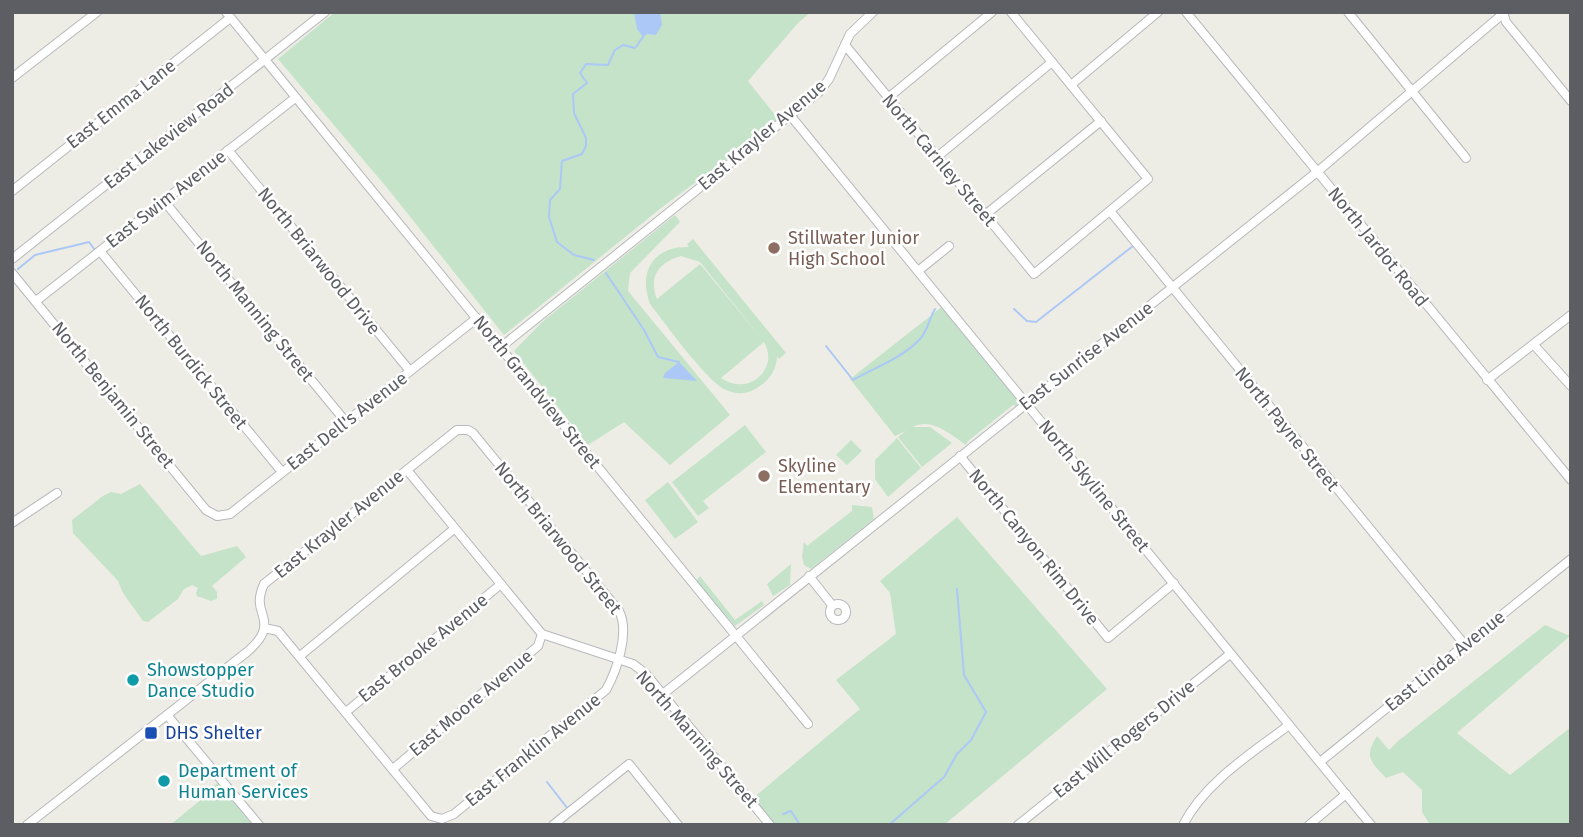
<svg xmlns="http://www.w3.org/2000/svg" width="1583" height="837" font-family="'Fira Sans',sans-serif">
  <style>
    .green { fill: #c4e3c9; fill-rule: evenodd }
    .water { fill: #acc8f7 }
    .lines { fill: none; stroke-linecap: round; stroke-linejoin: round }
    .stream { stroke: #acc8f7; stroke-width: 2 }
    .minor-casing { stroke: #b7b8bd; stroke-width: 10 }
    .minor { stroke: #fff; stroke-width: 8 }
    .education-dot { fill: #8d6e63; stroke: #fff; stroke-width: 2.5 }
    .culture-dot { fill: #0f9aa8; stroke: #fff; stroke-width: 2.5 }
    .transit-dot { fill: #1a4fb4; stroke: #fff; stroke-width: 2.5 }
    .labels { text-anchor: middle; dominant-baseline: central; stroke-width: 5; stroke-linejoin: round; paint-order: stroke }
    .street-label { font-size: 18px; fill: #5d5e64; stroke: #fff }
    .education-label { font-size: 18px; fill: #785e54; stroke: #fff; text-anchor: start }
    .culture-label { font-size: 18px; fill: #0d838f; stroke: #fff; text-anchor: start }
    .transit-label { font-size: 18px; fill: #164399; stroke: #fff; text-anchor: start }
  </style>
  <rect width="100%" height="100%" fill="#eeede5"/>
  <g class="green">
    <polygon points="335,12 811,12 798,23 748,81 779,120 661,208 504,335 388,189 278,59"/>
    <polygon points="675,215 680,222 630,273 628,291 730,415 670,465 624,422 588,445 514,351 542,322"/>
    <path d="M693 239 786 353 779 359 777 357C776 371 769 381 757 388 748 394 737 395 726 390 707 382 665 323 650 304 638 272 653 246 689 247L687 244ZM681 256 700 262 763 340 700 264 657 299C648 277 659 262 681 256ZM764 342C780 369 748 397 721 378Z"/>
    <path d="M943 306 1019 401 1016 406 1013 405 968 441 966 445C951 435 932 417 913 427H930L952 443 922 467 898 437 906 431 895 436 850 379Z"/>
    <polygon points="745,425 766,452 703,501 709,508 698,516 672,482"/>
    <polygon points="897,438 921,468 888,497 875,479 875,460"/>
    <polygon points="851,440 862,451 847,465 836,455"/>
    <polygon points="668,482 698,522 675,539 645,500"/>
    <polygon points="140,484 201,556 237,546 246,557 212,586 217,592 217,599 211,601 197,596 196,593 198,588 192,585 184,589 178,599 148,622 143,621 123,593 118,581 73,533 72,520 103,496 111,492 121,494"/>
    <polygon points="852,505 872,507 874,519 811,569 804,565 802,556 804,542 807,546 852,511"/>
    <polygon points="957,517 1107,689 944,825 775,825 753,798 860,709 836,680 896,634 890,593 880,581"/>
    <polygon points="791,564 790,585 773,596 767,584"/>
    <polygon points="700,576 735,620 762,601 764,605 735,626 696,581"/>
    <path d="M1545 625 1570 636 1457 733 1510 775 1571 727V825H1430L1422 812V790L1403 772 1386 778C1370 761 1364 757 1377 736L1389 750 1398 741Z"/>
    <polygon points="218,783 252,825 170,825 213,790 211,787"/>
  </g>
  <g class="water">
    <polygon points="634,12 660,12 662,25 656,35 647,34 643,37 637,29"/>
    <polygon points="679,362 697,381 663,378 665,373"/>
  </g>
  <g class="lines">
    <g class="stream">
      <polyline points="594,260 574,255 557,242 549,217 550,200 560,189 562,161 582,154 586,146 586,138 574,113 573,94 587,83 580,73 586,64 608,65 615,50 623,45 635,48 643,37"/>
      <polyline points="18,269 35,255 89,242 95,250"/>
      <polyline points="606,273 644,330 658,357 679,362"/>
      <polyline points="1014,309 1027,321 1036,322 1133,246"/>
      <path d="M826 346 853 380C874 368 904 357 920 339 928 330 929 319 935 309"/>
      <polyline points="547,782 568,809"/>
      <polyline points="783,814 791,811 800,825"/>
      <polyline points="569,824 569,825"/>
      <polyline points="889,825 944,777 957,754 971,740 986,712 964,675 957,589"/>
    </g>
    <g class="minor-casing">
      <g id="minor">
        <polyline points="226,12 808,724"/>
        <polyline points="1186,12 1571,480"/>
        <polyline points="1348,12 1466,158"/>
        <polyline points="1503,12 1506,22 1571,101"/>
        <polyline points="845,45 1034,274 1148,179 1011,12"/>
        <polyline points="12,78 97,12"/>
        <polyline points="1071,85 1158,12"/>
        <polyline points="888,98 992,12"/>
        <polyline points="790,115 1371,825"/>
        <polyline points="228,150 410,371"/>
        <polyline points="937,157 1052,62"/>
        <polyline points="12,191 230,18"/>
        <polyline points="164,201 346,422"/>
        <polyline points="1110,211 1465,645"/>
        <polyline points="985,215 1101,121"/>
        <polyline points="100,251 282,472"/>
        <polyline points="12,259 325,12"/>
        <polyline points="918,271 949,246"/>
        <polyline points="12,273 206,510 217,516 230,514 477,318"/>
        <polyline points="36,301 295,98"/>
        <polyline points="1534,345 1571,386"/>
        <polyline points="501,347 819,92 829,79 850,34 873,12"/>
        <polyline points="1487,380 1571,315"/>
        <polyline points="960,456 1108,638 1174,583"/>
        <polyline points="407,470 542,634 633,664 646,674 770,825"/>
        <polyline points="12,523 57,493"/>
        <polyline points="809,576 832,605"/>
        <circle cx="838" cy="612" r="8"/>
        <polyline points="300,656 454,529"/>
        <polyline points="663,694 1317,172 1505,12"/>
        <polyline points="346,712 501,584"/>
        <polyline points="167,715 259,825"/>
        <polyline points="1320,762 1571,559"/>
        <polyline points="393,769 538,646 542,634"/>
        <path d="M27 825 247 652C254 646 262 638 264 629 267 612 253 609 264 584L457 430H468L473 433 619 611C630 632 617 670 606 690L454 814 442 819 431 816 278 631 264 628"/>
        <polyline points="553,825 629,764 678,825"/>
        <polyline points="1018,825 1230,654"/>
        <path d="M1183 825C1205 782 1252 753 1289 725"/>
        <polyline points="1309,825 1346,794"/>
      </g>
    </g>
    <use href="#minor" class="minor"/>
  </g>
  <g class="education-dot">
    <circle cx="774" cy="248" r="7"/>
    <circle cx="764" cy="476" r="7"/>
  </g>
  <g class="culture-dot">
    <circle cx="133" cy="680" r="7"/>
    <circle cx="164" cy="781" r="7"/>
  </g>
  <rect class="transit-dot" x="144" y="726" width="14" height="14" rx="3.5"/>
  <g class="labels">
    <g class="street-label">
      <text transform="translate(121 104) rotate(-38)">East Emma Lane</text>
      <text transform="translate(762 135) rotate(-40)">East Krayler Avenue</text>
      <text transform="translate(169 136) rotate(-38)">East Lakeview Road</text>
      <text transform="translate(939 160) rotate(50)">North Carnley Street</text>
      <text transform="translate(166 199) rotate(-38)">East Swim Avenue</text>
      <text transform="translate(1378 247) rotate(51)">North Jardot Road</text>
      <text transform="translate(319 261) rotate(51)">North Briarwood Drive</text>
      <text transform="translate(255 311) rotate(51)">North Manning Street</text>
      <text transform="translate(1086 356) rotate(-38)">East Sunrise Avenue</text>
      <text transform="translate(191 362) rotate(51)">North Burdick Street</text>
      <text transform="translate(537 392) rotate(51)">North Grandview Street</text>
      <text transform="translate(113 395) rotate(51)">North Benjamin Street</text>
      <text transform="translate(347 421) rotate(-38)">East Dell's Avenue</text>
      <text transform="translate(1287 429) rotate(51)">North Payne Street</text>
      <text transform="translate(1094 486) rotate(51)">North Skyline Street</text>
      <text transform="translate(339 524) rotate(-39)">East Krayler Avenue</text>
      <text transform="translate(558 538) rotate(51)">North Briarwood Street</text>
      <text transform="translate(1034 547) rotate(51)">North Canyon Rim Drive</text>
      <text transform="translate(423 648) rotate(-39)">East Brooke Avenue</text>
      <text transform="translate(1445 661) rotate(-39)">East Linda Avenue</text>
      <text transform="translate(471 703) rotate(-40)">East Moore Avenue</text>
      <text transform="translate(697 739) rotate(49)">North Manning Street</text>
      <text transform="translate(1124 739) rotate(-39)">East Will Rogers Drive</text>
      <text transform="translate(533 750) rotate(-39)">East Franklin Avenue</text>
    </g>
    <g class="education-label">
      <text x="788" y="238">Stillwater Junior<tspan x="788" dy="21">High School</tspan></text>
      <text x="778" y="466">Skyline<tspan x="778" dy="21">Elementary</tspan></text>
    </g>
    <g class="culture-label">
      <text x="147" y="670">Showstopper<tspan x="147" dy="21">Dance Studio</tspan></text>
      <text x="178" y="771">Department of<tspan x="178" dy="21">Human Services</tspan></text>
    </g>
    <g class="transit-label">
      <text x="165" y="733">DHS Shelter</text>
    </g>
  </g>
  <rect width="1583" height="837" fill="none" stroke="#5d5e64" stroke-width="28"/>
</svg>
